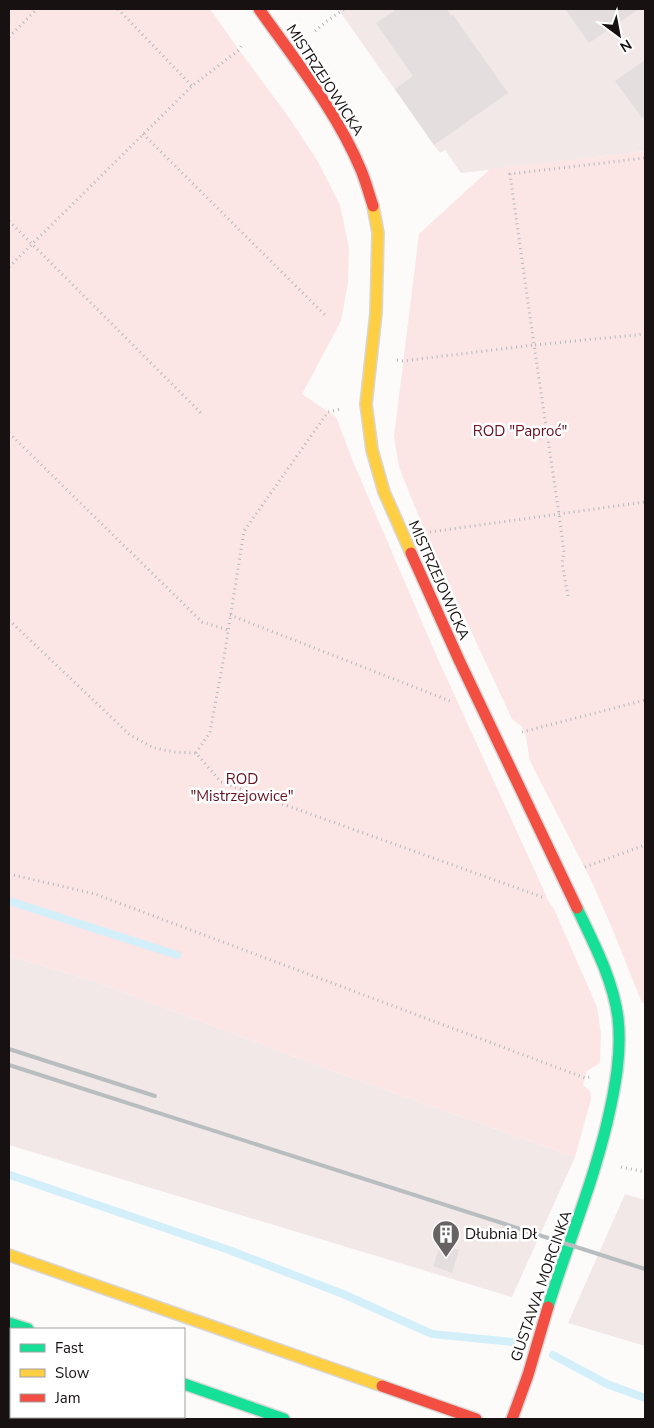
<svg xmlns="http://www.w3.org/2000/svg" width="654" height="1428" font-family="'Nunito Sans',sans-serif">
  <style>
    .built { fill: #f3e8e8 }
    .green { fill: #fce5e5 }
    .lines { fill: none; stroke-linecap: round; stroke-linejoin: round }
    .stream { stroke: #d2effa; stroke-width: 8 }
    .building { fill: #e4dede }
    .fast-casing { stroke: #d8d6d6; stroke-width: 14 }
    .slow-casing { stroke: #d8d6d6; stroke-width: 14 }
    .jam-casing { stroke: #d8d6d6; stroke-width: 14 }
    .path { stroke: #b0b9be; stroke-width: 3; stroke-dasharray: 1 4; stroke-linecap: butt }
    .fast { stroke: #16e098; stroke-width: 11 }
    .slow { stroke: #ffcf43; stroke-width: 11 }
    .jam { stroke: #f24e42; stroke-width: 11 }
    .rail { stroke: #b8bec0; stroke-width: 4 }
    .labels { text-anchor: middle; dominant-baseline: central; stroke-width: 5; stroke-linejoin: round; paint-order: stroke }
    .street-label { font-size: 15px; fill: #181111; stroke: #fff }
    .park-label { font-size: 15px; fill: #680f1d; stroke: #fff }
    .poi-label { font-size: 15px; fill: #181111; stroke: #fff; text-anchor: start }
  </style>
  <rect width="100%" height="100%" fill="#fdfafa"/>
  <g class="built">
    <polygon points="338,9 645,9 645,151 461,173 445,150 440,153 434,145"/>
    <polygon points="9,956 94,981 322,1067 575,1157 512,1297 9,1145"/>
    <polygon points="625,1194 645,1200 645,1346 568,1323"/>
  </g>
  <g class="green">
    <polygon points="9,9 210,9 239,50 288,116 317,160 340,205 349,248 348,283 341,321 302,394 336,417 354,464 437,657 545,893 547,899 554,909 597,1007 601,1034 600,1063 587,1071 583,1085 590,1091 591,1099 575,1157 322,1067 94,981 9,956"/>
    <path d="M645 151V1003H642L612 928 591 880 530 761C528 752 527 735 522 727 520 724 515 722 512 719L425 532 399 467 394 437 419 234 490 169Z"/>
  </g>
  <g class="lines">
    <g class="stream">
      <polyline points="9,901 177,955"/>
      <polyline points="10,1175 229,1250 343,1294 432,1334 512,1342"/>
      <polyline points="553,1355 607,1384 645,1398"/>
    </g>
  </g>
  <g class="building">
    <polygon points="397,9 447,9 451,16 453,15 508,93 434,145 395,89 413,76 376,23"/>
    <polygon points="565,9 639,9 589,43"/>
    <polygon points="645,60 645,116 642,118 615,81"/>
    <polygon points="441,1244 459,1250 452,1273 433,1266"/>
  </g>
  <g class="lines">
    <g class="fast-casing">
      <g id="fast">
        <path d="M548 1307C567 1246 592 1186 607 1123 615 1089 622 1053 618 1018 613 979 593 942 577 908"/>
        <polyline points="9,1323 28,1329"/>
        <polyline points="184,1384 284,1419"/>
      </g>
    </g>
    <g class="slow-casing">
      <g id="slow">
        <polyline points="373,206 378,233 376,313 366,404 372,450 384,492 411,553"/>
        <polyline points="9,1255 382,1386"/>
      </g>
    </g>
    <g class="jam-casing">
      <g id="jam">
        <path d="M259 9C295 60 337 112 361 170 366 182 369 194 373 206"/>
        <polyline points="411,553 459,660 577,908"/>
        <polyline points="382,1386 476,1419"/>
        <polyline points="512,1419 528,1375 548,1307"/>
      </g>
    </g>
    <g class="path">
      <polyline points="118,9 192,86"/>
      <polyline points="315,31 327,21 344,9"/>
      <polyline points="9,37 37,9"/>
      <polyline points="143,134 326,316"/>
      <polyline points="9,221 202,414"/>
      <polyline points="9,267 192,86 239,50 243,43"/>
      <polyline points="397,360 403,361 534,345 510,174 645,158"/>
      <polyline points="9,433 202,622 228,630"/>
      <polyline points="430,532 645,502"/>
      <polyline points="568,596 562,563 564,552 559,514 534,345 645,334"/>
      <polyline points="230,615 450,701"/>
      <polyline points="9,620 130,735 154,748 175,752 196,753 221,782 542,897"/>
      <polyline points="522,732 645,700"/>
      <polyline points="196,753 210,732 225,651 244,531 328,412 340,409"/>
      <polyline points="585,867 645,845"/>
      <polyline points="9,874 95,894 585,1078 591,1077"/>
      <polyline points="621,1167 645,1172"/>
    </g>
    <use href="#fast" class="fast"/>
    <use href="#slow" class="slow"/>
    <use href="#jam" class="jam"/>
    <g class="rail">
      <polyline points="9,1049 155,1096"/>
      <polyline points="9,1065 645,1269"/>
    </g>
  </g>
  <defs>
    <g id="building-pin" transform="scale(1.4375)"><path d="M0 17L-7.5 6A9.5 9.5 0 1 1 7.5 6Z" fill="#686363" stroke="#fff"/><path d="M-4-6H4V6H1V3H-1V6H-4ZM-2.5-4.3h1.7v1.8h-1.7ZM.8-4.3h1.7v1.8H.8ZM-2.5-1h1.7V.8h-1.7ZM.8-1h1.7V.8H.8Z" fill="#fff"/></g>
  </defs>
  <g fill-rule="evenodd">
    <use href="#building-pin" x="446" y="1234"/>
  </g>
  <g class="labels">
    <g class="street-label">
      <text transform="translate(325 80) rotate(57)">MISTRZEJOWICKA</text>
      <text transform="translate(439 580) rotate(66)">MISTRZEJOWICKA</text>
      <text transform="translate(541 1286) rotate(-71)">GUSTAWA MORCINKA</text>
    </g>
    <g class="park-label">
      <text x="520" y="431">ROD "Paproć"</text>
      <text x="242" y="779">ROD<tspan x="242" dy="17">"Mistrzejowice"</tspan></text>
    </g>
    <g class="poi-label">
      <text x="465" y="1234">Dłubnia Dł</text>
    </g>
  </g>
  <rect width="654" height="1428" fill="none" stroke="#181111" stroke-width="20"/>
  <rect x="10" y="1328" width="175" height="90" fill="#ffffff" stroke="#a3a0a0"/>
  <rect x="20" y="1344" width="25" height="8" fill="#16e098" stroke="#a3a0a0"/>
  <text x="55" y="1353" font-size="15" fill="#181111">Fast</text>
  <rect x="20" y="1369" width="25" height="8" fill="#ffcf43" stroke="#a3a0a0"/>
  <text x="55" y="1378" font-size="15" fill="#181111">Slow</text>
  <rect x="20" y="1394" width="25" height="8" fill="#f24e42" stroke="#a3a0a0"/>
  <text x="55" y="1403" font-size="15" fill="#181111">Jam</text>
  <g transform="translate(619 35) rotate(148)" stroke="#ffffff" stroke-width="4" paint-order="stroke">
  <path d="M0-4L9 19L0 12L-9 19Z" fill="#181111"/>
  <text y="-8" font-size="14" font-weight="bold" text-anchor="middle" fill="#181111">N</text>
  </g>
</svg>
